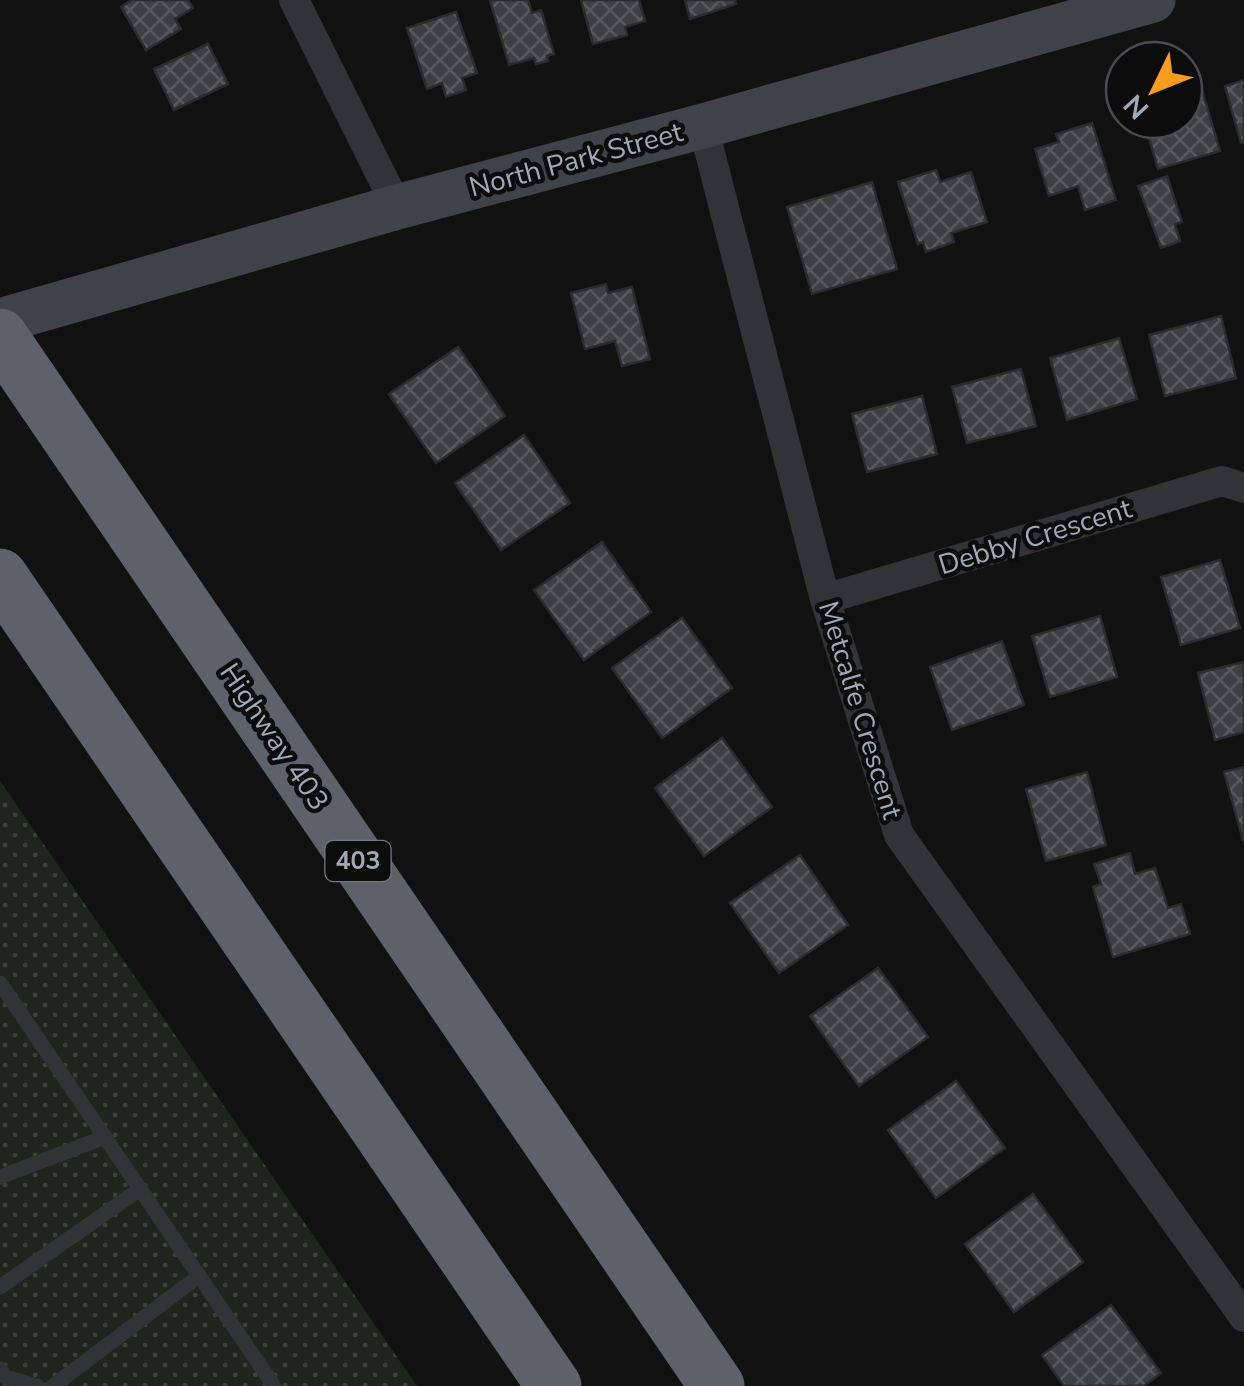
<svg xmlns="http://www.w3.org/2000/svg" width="1244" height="1386" font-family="'Nunito Sans',sans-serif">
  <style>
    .green { fill: url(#green-dots) }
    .building { fill: url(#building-cross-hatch); stroke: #2a2b2e; stroke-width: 2.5 }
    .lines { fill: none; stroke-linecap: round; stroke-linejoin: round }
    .lane { stroke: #313337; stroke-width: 15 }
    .street { stroke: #313337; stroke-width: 30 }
    .secondary { stroke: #3f4248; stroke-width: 45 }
    .highway { stroke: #5d6169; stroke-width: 55 }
    .labels { text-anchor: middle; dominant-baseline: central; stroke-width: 9; stroke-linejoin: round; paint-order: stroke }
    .shield { fill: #0c0c0d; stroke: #747a82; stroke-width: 2.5 }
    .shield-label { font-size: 25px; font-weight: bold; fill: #a1a9b4 }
    .street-label { font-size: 28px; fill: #a1a9b4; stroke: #0c0c0d }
  </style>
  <defs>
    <pattern id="green-dots" width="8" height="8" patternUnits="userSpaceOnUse" patternTransform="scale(2.5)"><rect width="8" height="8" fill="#1d251d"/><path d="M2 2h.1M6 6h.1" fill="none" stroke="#3b423b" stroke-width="1.8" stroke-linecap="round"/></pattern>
    <pattern id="building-cross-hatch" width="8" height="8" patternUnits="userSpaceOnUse" patternTransform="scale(2.5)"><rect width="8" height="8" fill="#3d3f42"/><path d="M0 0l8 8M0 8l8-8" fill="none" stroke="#56585b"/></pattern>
  </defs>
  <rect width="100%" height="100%" fill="#111112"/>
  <polygon class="green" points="0,781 417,1386 0,1386"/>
  <g class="building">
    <polygon points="132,0 188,0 193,8 175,19 181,29 146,50 121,7"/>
    <polygon points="490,0 528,0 532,13 541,10 554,54 547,56 548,61 536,64 534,58 509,65"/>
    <polygon points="581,0 639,0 645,21 625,27 627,35 593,44"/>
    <polygon points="685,0 735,0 736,4 690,19"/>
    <polygon points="456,12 477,73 462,78 466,90 446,97 442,83 427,89 407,28"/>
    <polygon points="208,44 228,84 174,110 154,69"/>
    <polygon points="1244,80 1244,142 1241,143 1225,86"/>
    <polygon points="1202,90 1220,151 1158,169 1144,120 1184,120 1184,96"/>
    <polygon points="1092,123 1116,200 1085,210 1078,186 1049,196 1035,149 1059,142 1056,134"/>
    <polygon points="936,170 940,182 971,172 987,222 951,233 954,242 926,252 923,242 918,244 898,182"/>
    <polygon points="1167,176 1182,222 1175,224 1180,241 1161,248 1138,186"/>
    <polygon points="872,182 897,269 812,294 787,207"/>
    <polygon points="606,284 608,293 632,287 650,359 622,366 615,341 585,349 571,293"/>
    <polygon points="1221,316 1236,378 1165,396 1149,335"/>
    <polygon points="1119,338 1137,399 1067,420 1050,358"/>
    <polygon points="458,347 505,416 436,463 389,394"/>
    <polygon points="1021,369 1036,426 967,443 952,387"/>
    <polygon points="922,396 937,454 867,472 852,414"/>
    <polygon points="524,435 570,503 501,550 455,483"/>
    <polygon points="602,542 651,612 584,660 534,590"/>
    <polygon points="1220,560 1240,628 1181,645 1161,577"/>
    <polygon points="1100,616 1117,677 1050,697 1032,636"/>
    <polygon points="682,618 732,688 662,738 612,668"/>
    <polygon points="1002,641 1024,705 952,730 930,667"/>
    <polygon points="1244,662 1244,732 1215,740 1198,673"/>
    <polygon points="722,738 772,807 704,856 655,788"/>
    <polygon points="1244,767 1244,840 1243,840 1224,772"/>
    <polygon points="1087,772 1106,845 1046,861 1026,789"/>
    <polygon points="1130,853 1135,874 1155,868 1168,908 1181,904 1190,934 1113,957 1093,887 1101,884 1094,864"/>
    <polygon points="800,855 848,925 779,973 730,903"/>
    <polygon points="878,968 928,1037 859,1086 810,1016"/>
    <polygon points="956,1081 1005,1148 936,1198 888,1130"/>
    <polygon points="1033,1194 1083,1262 1014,1312 965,1244"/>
    <polygon points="1111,1305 1161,1373 1144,1386 1064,1386 1042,1355"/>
  </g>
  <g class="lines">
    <g class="lane">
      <polyline points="0,983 274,1386"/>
      <polyline points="0,1177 105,1137"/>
      <polyline points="0,1287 140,1189"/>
      <polyline points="0,1369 5,1377 37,1386"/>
      <polyline points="53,1386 199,1276"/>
    </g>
    <g class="street">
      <polyline points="294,0 397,207"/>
      <polyline points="703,126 825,599 899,835 1244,1317"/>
      <polyline points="825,599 1222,481 1244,488"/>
    </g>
    <polyline class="secondary" points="0,321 397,207 703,126 1153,0"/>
    <g class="highway">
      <polyline points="0,336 717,1386"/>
      <polyline points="0,576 554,1386"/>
    </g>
  </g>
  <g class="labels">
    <rect class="shield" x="325.5" y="841" width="65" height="40" rx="8"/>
    <g class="shield-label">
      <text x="358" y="861">403</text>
    </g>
    <g class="street-label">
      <text transform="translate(576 160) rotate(-15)">North Park Street</text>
      <text transform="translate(1035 537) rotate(-17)">Debby Crescent</text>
      <text transform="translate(860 710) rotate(73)">Metcalfe Crescent</text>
      <text transform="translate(274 737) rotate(56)">Highway 403</text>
    </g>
  </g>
  <g transform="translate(1154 90) rotate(227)"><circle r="48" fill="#0c0c0d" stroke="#484b50" stroke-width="2.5"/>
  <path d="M0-8L18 38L0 25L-18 38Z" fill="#fc9c1f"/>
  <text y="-15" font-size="28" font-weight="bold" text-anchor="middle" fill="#a1a9b4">N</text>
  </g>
</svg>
